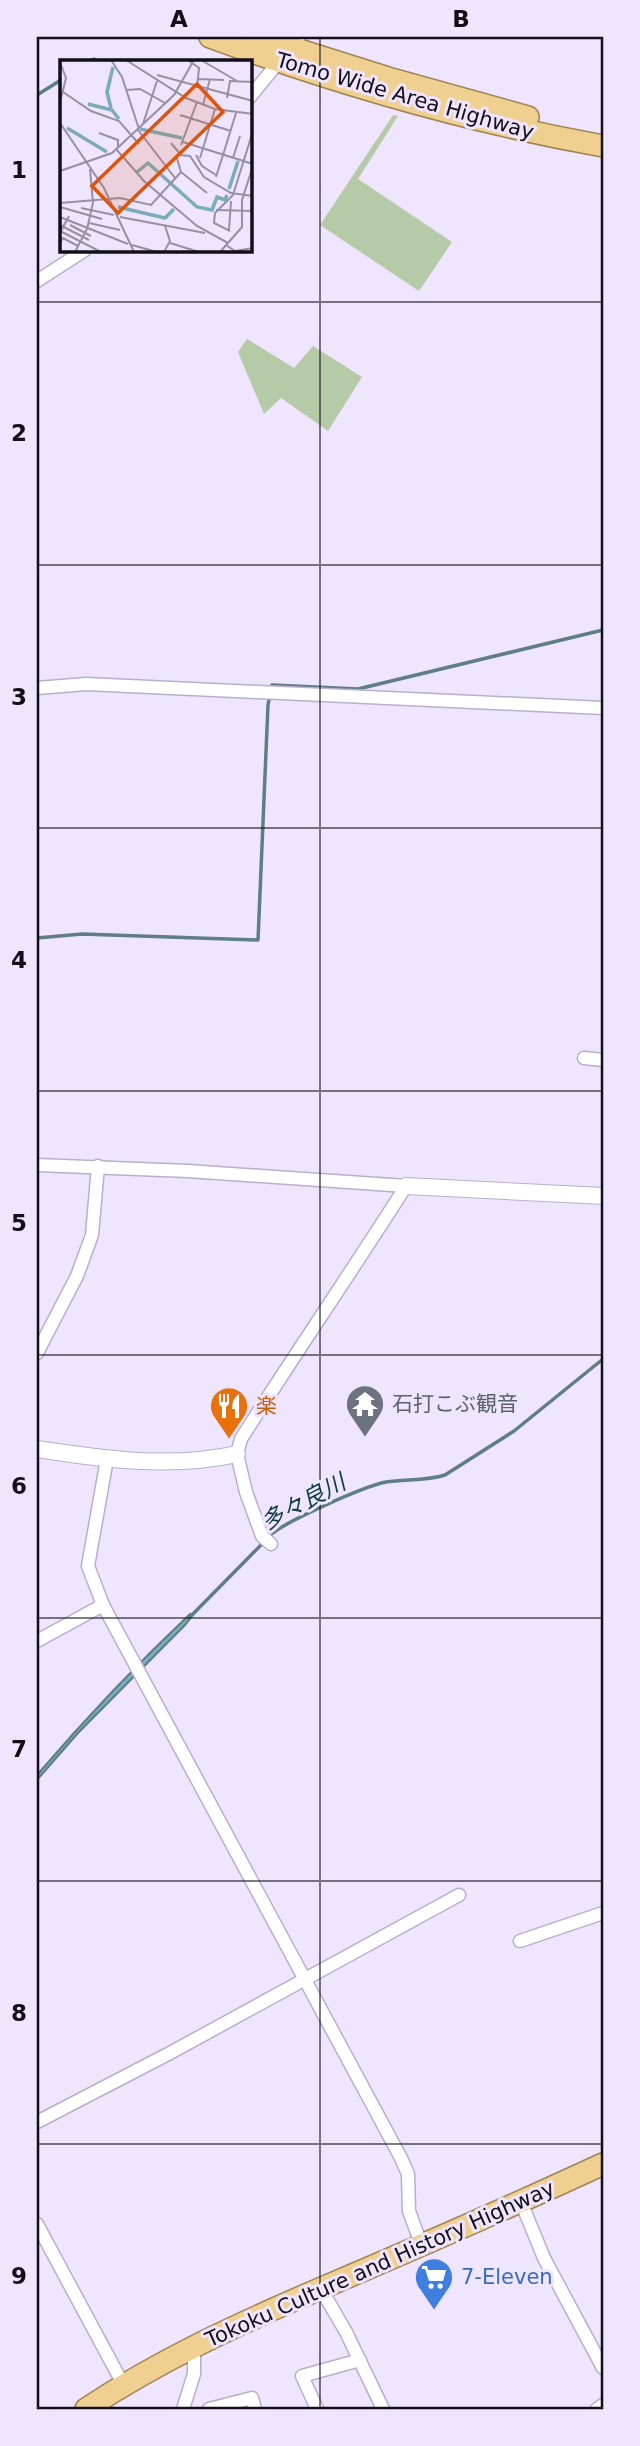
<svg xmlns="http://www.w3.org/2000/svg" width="640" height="2446" font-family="'DejaVu Sans','Noto Sans JP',sans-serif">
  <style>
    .green { fill: #b5caa6 }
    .water { fill: #7bacb9; stroke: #5c7d89; stroke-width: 2 }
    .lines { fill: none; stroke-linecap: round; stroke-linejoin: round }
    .stream { stroke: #5c7d89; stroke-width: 3.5 }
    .minor-casing { stroke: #bbaecd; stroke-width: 15 }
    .tertiary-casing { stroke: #bbaecd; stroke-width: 18 }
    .trunk-casing { stroke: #9f8554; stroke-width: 24 }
    .minor { stroke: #fff; stroke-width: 12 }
    .tertiary { stroke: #fff; stroke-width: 16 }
    .trunk { stroke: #efd090; stroke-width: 21 }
    .grid { fill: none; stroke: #130e18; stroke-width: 2; stroke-opacity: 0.55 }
    .labels { text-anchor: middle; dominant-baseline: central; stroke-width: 6; stroke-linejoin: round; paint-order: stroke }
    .street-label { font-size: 21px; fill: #130e18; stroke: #efe5ff }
    .worship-label { font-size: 21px; fill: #5b616d; stroke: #efe5ff; text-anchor: start }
    .food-label { font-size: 21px; fill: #c56008; stroke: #efe5ff; text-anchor: start }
    .shop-label { font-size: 21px; fill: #366cbe; stroke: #efe5ff; text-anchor: start }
    .water-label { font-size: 23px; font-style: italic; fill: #0c3a44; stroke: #efe5ff }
    .inset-river { fill: none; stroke: #7bacb9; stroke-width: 3.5 }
    .inset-road { fill: none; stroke: #978fa3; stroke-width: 2 }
    .view { fill: #dd550d; fill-opacity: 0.15; stroke: #dd550d; stroke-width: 3.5 }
    .inset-edge { fill: none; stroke: #130e18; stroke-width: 3.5 }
    .neatline { fill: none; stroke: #130e18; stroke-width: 2.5 }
    .grid-label { font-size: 23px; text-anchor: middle; font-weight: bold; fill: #130e18 }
  </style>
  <rect width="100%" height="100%" fill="#efe5ff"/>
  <g class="green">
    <polygon points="393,115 398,116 358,179 452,242 419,291 320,225"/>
    <polygon points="247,339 294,368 313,346 362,377 328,431 281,398 264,414 238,352"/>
  </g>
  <path class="water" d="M190 1614 192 1616 185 1625 78 1733 37 1780V1775C85 1719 137 1664 190 1614Z"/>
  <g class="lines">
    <g class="stream">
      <polyline points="91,61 94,59"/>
      <polyline points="37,95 61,80"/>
      <polyline points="37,938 82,934 258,940 268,705 272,685 358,689 603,630"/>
      <path d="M268 1537C283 1522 365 1486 386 1482 406 1479 426 1481 445 1475L514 1431 603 1359"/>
      <polyline points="190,1617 263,1543"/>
    </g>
    <g class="minor-casing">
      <g id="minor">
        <polyline points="250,97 299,37"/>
        <polyline points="37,281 85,250"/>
        <polyline points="37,688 86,684 603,708"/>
        <polyline points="584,1058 603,1060"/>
        <path d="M37 1165 188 1171 406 1186C352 1271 295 1354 241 1439L237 1454 246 1492 262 1536 271 1544"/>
        <polyline points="37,1353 77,1276 92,1235 98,1166"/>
        <polyline points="107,1459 88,1566 103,1605 401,2158 408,2174 409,2211 421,2244"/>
        <polyline points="37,1641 103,1605"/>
        <polyline points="520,1941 603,1913"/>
        <polyline points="37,2122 170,2053 459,1895"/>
        <polyline points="521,2202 544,2258 603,2368"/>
        <polyline points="37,2224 123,2384"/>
        <polyline points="321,2289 346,2332 383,2409"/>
        <polyline points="183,2409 194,2374 194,2346"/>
        <polyline points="209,2409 252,2398 255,2409"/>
        <polyline points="317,2409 302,2376 360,2360"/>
        <polyline points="597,2409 603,2405"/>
      </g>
    </g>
    <g class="tertiary-casing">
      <g id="tertiary">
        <polyline points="406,1186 603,1196"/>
        <path d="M37 1449C103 1459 170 1469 237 1454"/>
      </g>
    </g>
    <g class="trunk-casing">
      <g id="trunk">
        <path d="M210 37C338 84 469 122 603 146"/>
        <polyline points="258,37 388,78 528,117"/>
        <path d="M86 2409C160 2360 240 2323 322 2288 416 2248 510 2207 603 2164"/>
      </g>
    </g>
    <use href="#minor" class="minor"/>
    <use href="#tertiary" class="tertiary"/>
    <use href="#trunk" class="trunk"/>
  </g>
  <path class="grid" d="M320 37V2409M37 302H603M37 565H603M37 828H603M37 1091H603M37 1355H603M37 1618H603M37 1881H603M37 2144H603"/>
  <defs>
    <g id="temple-pin" transform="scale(2.0125)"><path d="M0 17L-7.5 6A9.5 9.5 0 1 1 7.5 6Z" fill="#6b7280" stroke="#efe5ff"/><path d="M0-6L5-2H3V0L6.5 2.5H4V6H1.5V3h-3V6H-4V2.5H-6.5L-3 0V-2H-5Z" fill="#fff"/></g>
    <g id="restaurant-pin" transform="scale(2.0125)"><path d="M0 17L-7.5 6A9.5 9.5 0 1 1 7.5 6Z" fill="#e8710a" stroke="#efe5ff"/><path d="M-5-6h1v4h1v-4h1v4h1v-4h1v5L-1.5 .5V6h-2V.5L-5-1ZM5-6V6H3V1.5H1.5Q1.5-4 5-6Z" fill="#fff"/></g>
    <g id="supermarket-pin" transform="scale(2.0125)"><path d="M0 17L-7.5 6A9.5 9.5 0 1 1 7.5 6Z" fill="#3f7fe0" stroke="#efe5ff"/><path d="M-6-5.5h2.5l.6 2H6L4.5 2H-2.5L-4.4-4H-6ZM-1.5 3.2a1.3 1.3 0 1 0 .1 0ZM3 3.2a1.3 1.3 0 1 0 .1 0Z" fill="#fff"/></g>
  </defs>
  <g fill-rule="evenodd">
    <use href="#temple-pin" x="365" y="1404"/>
    <use href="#restaurant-pin" x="229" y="1406"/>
    <use href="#supermarket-pin" x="434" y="2277"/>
  </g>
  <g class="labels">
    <g class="street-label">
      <text transform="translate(405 96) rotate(16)">Tomo Wide Area Highway</text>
      <text transform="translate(380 2264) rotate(-24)">Tokoku Culture and History Highway</text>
    </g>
    <g class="worship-label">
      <text x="392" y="1404">石打こぶ観音</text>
    </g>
    <g class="food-label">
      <text x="256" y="1406">楽</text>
    </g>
    <g class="shop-label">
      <text x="461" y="2277">7-Eleven</text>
    </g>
    <g class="water-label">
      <text transform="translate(303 1502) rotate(-28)">多々良川</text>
    </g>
  </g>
  <g transform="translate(60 60)">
    <rect width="192" height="192" fill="#efe5ff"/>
    <path class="inset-river" d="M28 44 52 50 59 59M51 48 47 32 53 7M7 68 47 92M80 69 122 78M77 112 88 103 137 147 152 150 157 137 165 140 167 135M169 129 178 101M58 147 105 158 114 149"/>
    <path class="inset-road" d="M51 0 62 17 79 69M66 0 126 38 155 49 193 54M128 0 139 8 137 28M141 0 177 21M0 2 6 18 0 42M97 15 193 41M138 19 164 20M66 30 80 29 105 43M3 32 31 51 59 61 79 84M167 38 170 21 193 22M143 45 150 19M120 55 171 71M0 63 44 128 74 192M83 64 97 21M78 70 115 118M39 73 58 80V88M123 82 193 104M111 83 121 95 130 96 144 117 171 133 193 136M121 85 137 42M56 89 84 121 137 166 168 183M116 95 121 112 147 133M136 95 142 106 156 115M163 95 176 53M140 98 155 49M173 98 180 76M0 111 52 93 114 35 134 0M156 117 163 95M0 143 60 138 91 145 121 112M0 147 42 159M21 148 54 155M156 150 193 151M0 157 68 184M60 157 145 173M29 163 60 170M0 165 29 180M10 165 31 176M169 170 171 141M0 171 41 192M170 171 154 163 155 153 173 135 193 71M0 173 9 156 3 167M0 183 3 178 18 186M110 183 139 192M72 185 97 192M166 185 175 191 193 188M15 192 27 169 33 143 30 109M104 192 110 181 105 166M160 192 182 167V140L193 106"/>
    <path class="view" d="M137 24 163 52 58 153 32 126Z"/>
    <rect width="192" height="192" class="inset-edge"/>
  </g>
  <rect width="640" height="2446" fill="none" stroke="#efe5ff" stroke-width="77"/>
  <rect x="38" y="38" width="564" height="2370" class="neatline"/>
  <g class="grid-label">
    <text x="179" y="27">A</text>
    <text x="461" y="27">B</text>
    <text x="19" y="178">1</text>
    <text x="19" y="441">2</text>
    <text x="19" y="705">3</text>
    <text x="19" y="968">4</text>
    <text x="19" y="1231">5</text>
    <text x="19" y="1494">6</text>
    <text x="19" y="1757">7</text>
    <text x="19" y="2021">8</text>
    <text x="19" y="2284">9</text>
  </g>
</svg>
